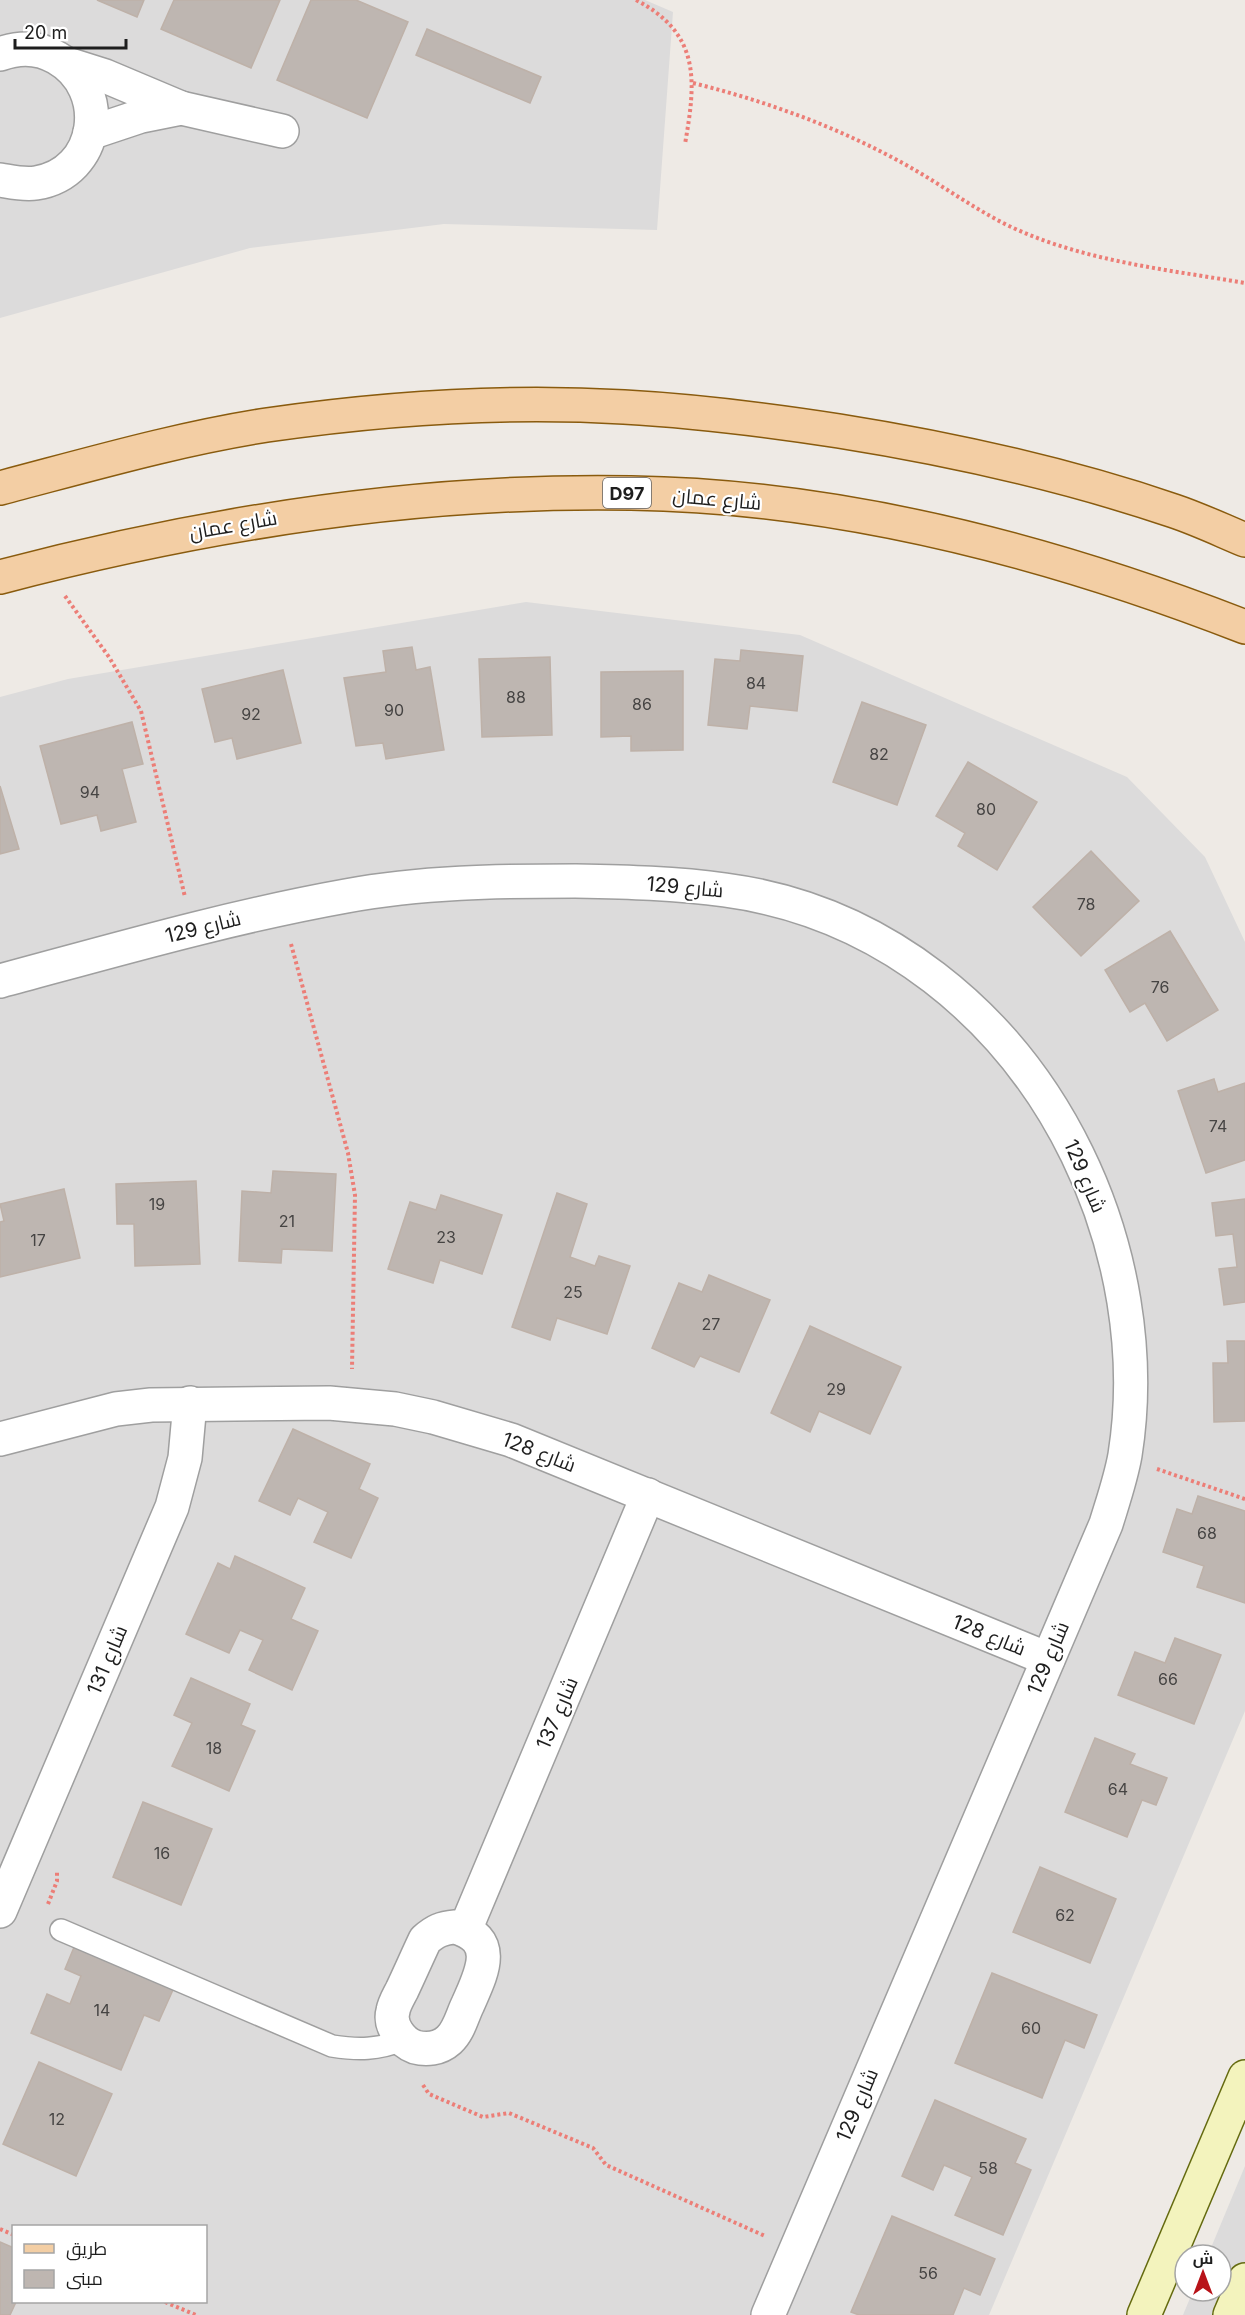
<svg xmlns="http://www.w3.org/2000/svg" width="1245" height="2315" font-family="Inter,Cairo,sans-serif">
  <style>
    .residential { fill: #dcdbdb; fill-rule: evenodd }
    .building { fill: #beb6b1; stroke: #beb1a8; stroke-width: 1.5 }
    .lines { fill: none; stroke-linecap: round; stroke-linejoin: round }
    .service-casing { stroke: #9f9f9f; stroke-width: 24 }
    .minor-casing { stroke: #9f9f9f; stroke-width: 36 }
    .secondary-casing { stroke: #646a0f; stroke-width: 36 }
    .primary-casing { stroke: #895b0e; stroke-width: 36 }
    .path { stroke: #ec7e77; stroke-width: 4; stroke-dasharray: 3 3; stroke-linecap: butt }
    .service { stroke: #fff; stroke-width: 21 }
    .minor { stroke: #fff; stroke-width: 33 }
    .secondary { stroke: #f3f3bd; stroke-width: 33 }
    .primary { stroke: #f3cea4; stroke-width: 33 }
    .labels { text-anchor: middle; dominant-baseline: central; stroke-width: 4.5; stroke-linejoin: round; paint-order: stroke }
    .number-label { font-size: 16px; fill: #464443 }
    .shield { fill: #fff; stroke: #626262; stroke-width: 1.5 }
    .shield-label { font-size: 18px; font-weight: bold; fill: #1e1e1e }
    .street-label { font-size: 20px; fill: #1e1e1e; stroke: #fff }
  </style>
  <rect width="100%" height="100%" fill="#eeeae5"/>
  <g class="residential">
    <polygon points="0,0 645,0 673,12 657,230 444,224 250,248 0,318"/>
    <path d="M526 602 800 635 1127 777 1205 857 1245 942V1711L989 2315H0V697L68 679ZM14 2226H206V2302H14Z"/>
    <polygon points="1245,2166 1245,2315 1183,2315 1193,2291 1221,2291 1221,2255 1208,2255"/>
  </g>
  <g class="building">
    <polygon points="97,0 144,0 137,17"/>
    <polygon points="174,0 280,0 251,68 161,29"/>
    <polygon points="311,0 356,0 408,22 367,118 277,80"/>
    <polygon points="427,29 541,77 530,103 416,55"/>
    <polygon points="412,647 416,670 430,667 444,750 386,759 383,743 356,746 344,678 386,672 383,651"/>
    <polygon points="741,650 803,656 797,711 750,706 747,729 708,725 715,659 740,661"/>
    <polygon points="550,657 552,735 482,737 479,659"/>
    <polygon points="283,670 301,743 237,759 232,738 215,742 202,689"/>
    <polygon points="683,671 683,750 631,751 631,736 601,737 601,672"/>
    <polygon points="862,702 926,725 897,805 833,782"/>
    <polygon points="132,722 143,764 122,769 136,822 101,831 97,815 61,824 40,746"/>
    <polygon points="968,762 1037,802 997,870 958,846 965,833 936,816"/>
    <polygon points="0,786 19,849 0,854"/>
    <polygon points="1091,851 1139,901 1081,956 1033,907"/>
    <polygon points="1170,931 1218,1010 1167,1041 1145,1003 1130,1012 1105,970"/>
    <polygon points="1214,1079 1218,1092 1245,1083 1245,1160 1206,1173 1178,1091"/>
    <polygon points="273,1171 336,1174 332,1251 282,1249 281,1263 239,1261 242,1191 271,1193"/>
    <polygon points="196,1181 200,1264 135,1266 134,1224 117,1224 116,1184"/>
    <polygon points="64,1189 80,1258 0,1277 0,1222 4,1221 0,1204"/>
    <polygon points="557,1193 587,1204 570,1257 595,1266 599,1256 630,1266 607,1334 557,1318 550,1340 512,1327"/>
    <polygon points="441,1195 502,1215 482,1274 440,1260 433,1283 388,1269 410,1202 436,1210"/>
    <polygon points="1245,1199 1245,1302 1224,1305 1219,1269 1237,1267 1233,1234 1216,1236 1212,1203"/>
    <polygon points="709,1275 770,1300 739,1372 700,1356 694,1367 652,1348 679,1283 702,1292"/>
    <polygon points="810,1326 901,1367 870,1434 819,1411 810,1432 771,1413"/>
    <polygon points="1227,1341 1245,1341 1245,1421 1214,1422 1213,1363 1228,1363"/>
    <polygon points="293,1429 370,1464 359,1489 378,1498 351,1558 314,1542 328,1512 298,1498 290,1515 259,1501"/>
    <polygon points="1198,1496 1245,1511 1245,1603 1197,1587 1204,1566 1163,1552 1177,1509 1192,1514"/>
    <polygon points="235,1556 305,1588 291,1619 318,1631 292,1690 249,1670 263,1640 240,1630 229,1653 186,1634 218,1563 230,1569"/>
    <polygon points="1175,1638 1221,1655 1194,1724 1118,1695 1135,1652 1165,1663"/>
    <polygon points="191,1678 250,1704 241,1725 255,1731 229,1791 172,1766 192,1723 174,1715"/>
    <polygon points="1095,1738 1135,1754 1130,1764 1167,1778 1156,1805 1142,1800 1127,1837 1065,1812"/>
    <polygon points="143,1802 212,1829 181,1905 113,1877"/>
    <polygon points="1040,1867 1116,1899 1090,1963 1013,1932"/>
    <polygon points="77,1940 177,1981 159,2021 144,2015 121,2070 31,2033 47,1994 70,2004 81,1976 65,1969"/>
    <polygon points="992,1973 1097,2015 1084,2048 1065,2040 1042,2098 955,2063"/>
    <polygon points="39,2062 112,2094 76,2176 3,2144"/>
    <polygon points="935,2100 1026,2139 1015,2163 1031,2170 1003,2235 955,2215 972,2177 944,2165 933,2190 902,2176"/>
    <polygon points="892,2216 995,2259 980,2295 964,2288 953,2315 859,2315 851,2312"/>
    <polygon points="0,2242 14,2248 14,2302 16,2302 10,2315 0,2315"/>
  </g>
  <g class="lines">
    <g class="service-casing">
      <path id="service" d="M61 1930 332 2046C358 2050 378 2050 402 2040"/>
    </g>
    <g class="minor-casing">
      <g id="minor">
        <path d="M0 54C19 47 39 47 57 58 111 89 100 173 36 183 24 185 12 182 0 180"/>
        <polyline points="67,64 105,76 181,108 282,131"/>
        <polyline points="90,133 141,116 181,108"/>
        <path d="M0 981C115 950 229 917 346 896 421 882 499 881 575 881 625 882 676 883 725 890 882 911 1009 1015 1077 1154 1122 1246 1141 1354 1125 1455 1121 1478 1113 1501 1106 1524L768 2315"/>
        <polyline points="0,1439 116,1409 151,1405 329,1403 395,1409 433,1417 511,1440 1048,1659"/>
        <polyline points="0,1911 172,1507 185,1458 190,1403"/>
        <path d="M455 1927C500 1940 481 1974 468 2004 462 2016 459 2031 449 2040 439 2049 426 2050 415 2047 401 2042 389 2025 393 2011 394 2004 399 1996 402 1990 410 1973 417 1957 425 1940 435 1931 442 1928 455 1927Z"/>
        <polyline points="465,1930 648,1495"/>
      </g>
    </g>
    <g class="secondary-casing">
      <g id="secondary">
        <polyline points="1144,2315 1245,2077"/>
        <polyline points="1230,2315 1245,2280"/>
      </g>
    </g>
    <g class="primary-casing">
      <g id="primary">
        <path d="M0 488C88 465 177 439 267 425 385 408 505 400 624 407 696 411 768 420 839 431 952 449 1065 474 1174 511 1198 519 1221 530 1245 540"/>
        <path d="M0 577C206 523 417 489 631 493 841 496 1050 551 1245 627"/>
      </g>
    </g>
    <g class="path">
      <path d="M636 0C701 34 696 81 685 144"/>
      <path d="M693 83C765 101 832 125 897 160 935 180 969 206 1007 225 1082 261 1164 269 1245 283"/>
      <polyline points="65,596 109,657 141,711 185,897"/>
      <polyline points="291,944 348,1153 355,1195 352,1369"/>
      <polyline points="1157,1469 1245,1499"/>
      <polyline points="48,1904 57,1881 57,1872"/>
      <polyline points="423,2085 429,2094 483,2117 509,2113 593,2148 606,2165 765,2236"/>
      <polyline points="0,2229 14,2235"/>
      <polyline points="165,2302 196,2315"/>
    </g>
    <use href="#service" class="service"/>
    <use href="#minor" class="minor"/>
    <use href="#secondary" class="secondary"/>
    <use href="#primary" class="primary"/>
  </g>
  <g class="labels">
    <g class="number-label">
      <text x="756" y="683">84</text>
      <text x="516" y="697">88</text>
      <text x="642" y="704">86</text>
      <text x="394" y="710">90</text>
      <text x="251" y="714">92</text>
      <text x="879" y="754">82</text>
      <text x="90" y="792">94</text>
      <text x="986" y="809">80</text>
      <text x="1086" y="904">78</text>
      <text x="1160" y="987">76</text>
      <text x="1218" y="1126">74</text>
      <text x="157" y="1204">19</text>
      <text x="287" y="1221">21</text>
      <text x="446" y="1237">23</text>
      <text x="38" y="1240">17</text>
      <text x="573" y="1292">25</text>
      <text x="711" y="1324">27</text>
      <text x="836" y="1389">29</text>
      <text x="1207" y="1533">68</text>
      <text x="1168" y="1679">66</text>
      <text x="214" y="1748">18</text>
      <text x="1118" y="1789">64</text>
      <text x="162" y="1853">16</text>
      <text x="1065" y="1915">62</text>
      <text x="102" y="2010">14</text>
      <text x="1031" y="2028">60</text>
      <text x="57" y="2119">12</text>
      <text x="988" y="2168">58</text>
      <text x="928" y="2273">56</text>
    </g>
    <rect class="shield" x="603" y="478" width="48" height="30" rx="4.5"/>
    <g class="shield-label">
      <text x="627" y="493">D97</text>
    </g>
    <g class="street-label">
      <text transform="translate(717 499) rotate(5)">شارع عمان</text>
      <text transform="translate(233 525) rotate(-10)">شارع عمان</text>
      <text transform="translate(685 887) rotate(5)">شارع 129</text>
      <text transform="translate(203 927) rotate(-14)">شارع 129</text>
      <text transform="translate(1085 1176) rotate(67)">شارع 129</text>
      <text transform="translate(539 1452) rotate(21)">شارع 128</text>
      <text transform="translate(989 1635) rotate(22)">شارع 128</text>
      <text transform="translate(1048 1658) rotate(-67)">شارع 129</text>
      <text transform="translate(107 1660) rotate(-67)">شارع 131</text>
      <text transform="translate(557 1713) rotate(-67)">شارع 137</text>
      <text transform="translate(857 2105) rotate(-67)">شارع 129</text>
    </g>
  </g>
  <rect x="12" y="2225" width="195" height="78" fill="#ffffff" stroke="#a5a5a5" stroke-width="1.5"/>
  <rect x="24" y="2244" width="30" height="9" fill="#f3cea4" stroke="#a5a5a5" stroke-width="1.5"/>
  <text x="66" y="2255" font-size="18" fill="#1e1e1e">طريق</text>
  <rect x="24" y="2270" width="30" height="18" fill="#beb6b1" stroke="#a5a5a5" stroke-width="1.5"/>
  <text x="66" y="2285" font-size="18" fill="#1e1e1e">مبنى</text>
  <g transform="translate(1203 2273)"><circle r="28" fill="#ffffff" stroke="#a5a5a5" stroke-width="1.5"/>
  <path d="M0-4.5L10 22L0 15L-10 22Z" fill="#b81319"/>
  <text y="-9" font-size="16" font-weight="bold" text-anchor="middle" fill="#1e1e1e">ش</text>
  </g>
  <path d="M15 39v9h111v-9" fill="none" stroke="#1e1e1e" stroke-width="3"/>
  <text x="24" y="39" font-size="18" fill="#1e1e1e" stroke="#ffffff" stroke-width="4.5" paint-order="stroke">20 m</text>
</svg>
